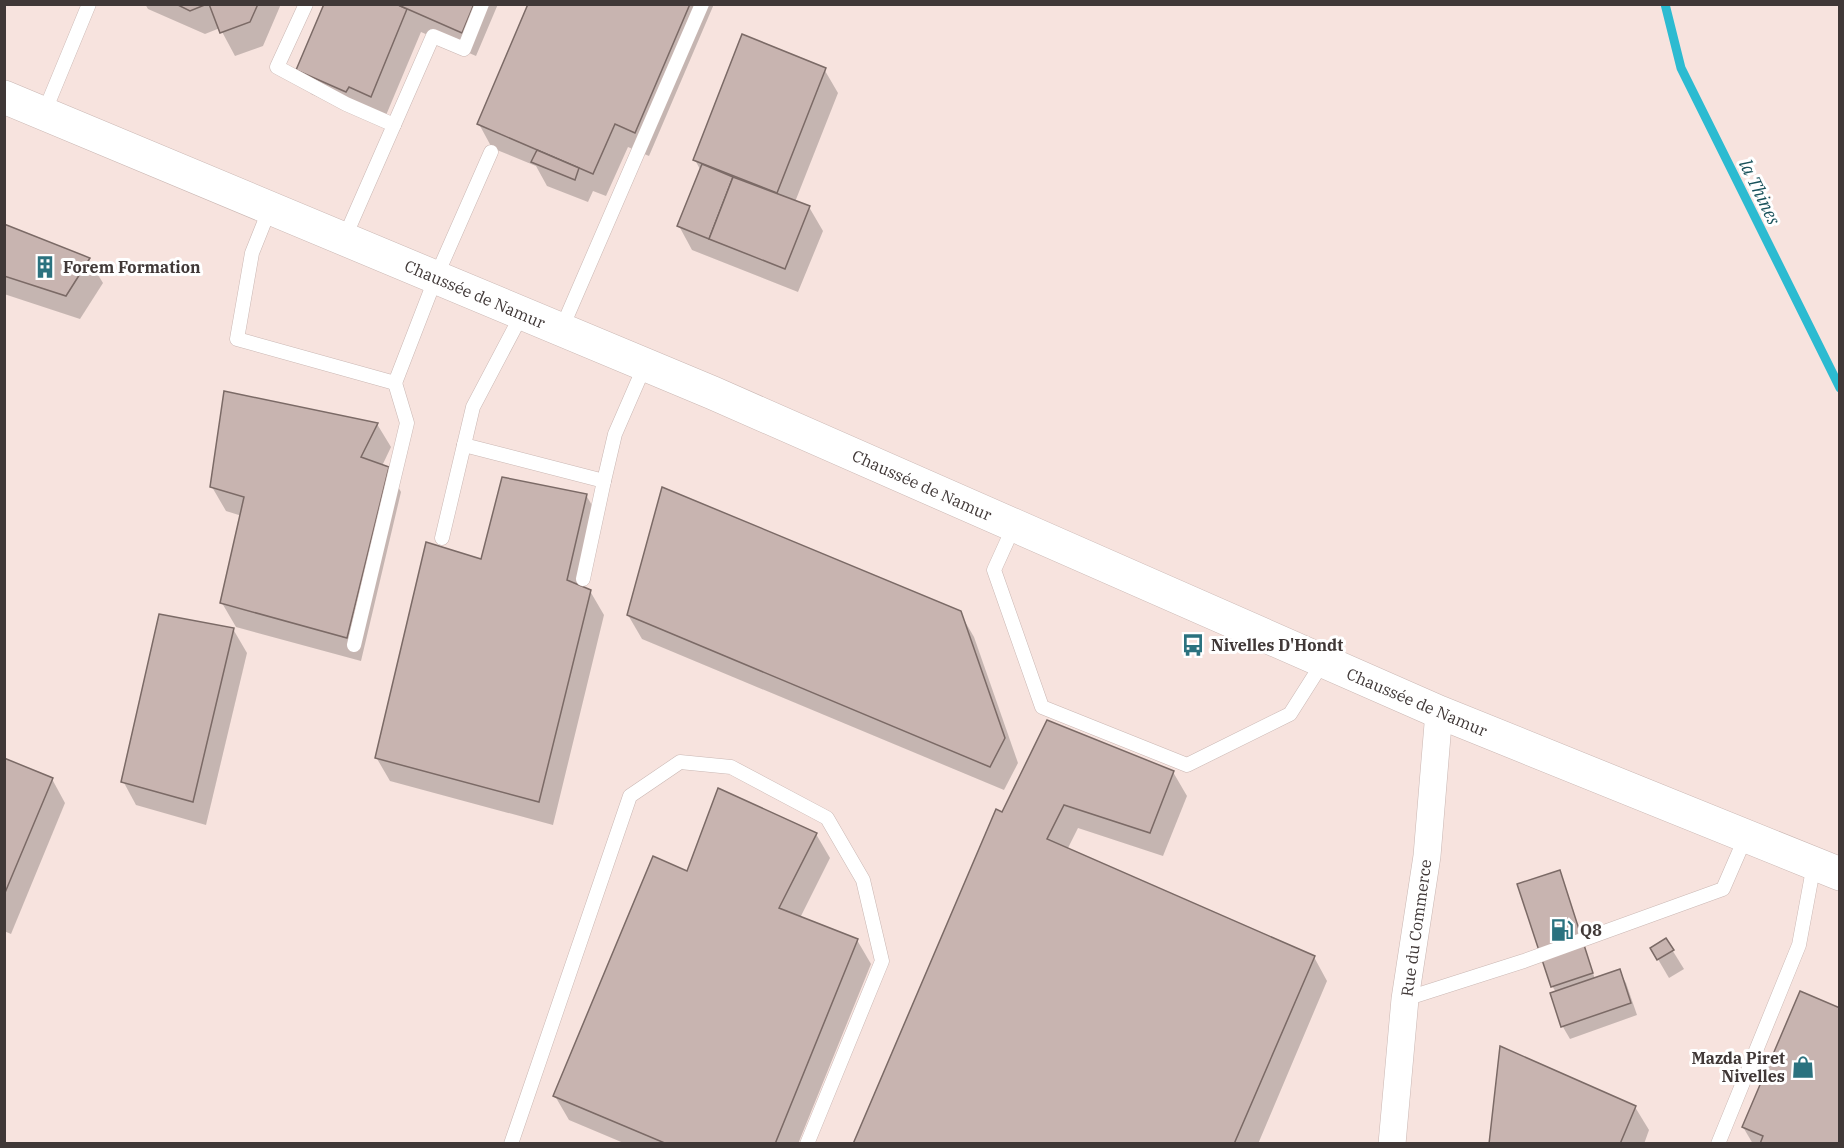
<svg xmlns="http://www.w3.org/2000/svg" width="1844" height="1148" font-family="'IBM Plex Serif',serif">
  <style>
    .shadow { fill: #0003 }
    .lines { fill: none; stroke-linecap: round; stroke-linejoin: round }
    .stream { stroke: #2cbbd1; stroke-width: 9 }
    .building { fill: #c8b4b0; stroke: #7b6a66; stroke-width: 1.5 }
    .lane-casing { stroke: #cab7b3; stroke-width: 15 }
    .street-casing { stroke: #cab7b3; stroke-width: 28 }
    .secondary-casing { stroke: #cab7b3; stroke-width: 34 }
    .lane { stroke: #fff; stroke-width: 14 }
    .street { stroke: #fff; stroke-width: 27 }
    .secondary { stroke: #fff; stroke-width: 33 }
    .labels { text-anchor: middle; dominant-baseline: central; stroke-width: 6; stroke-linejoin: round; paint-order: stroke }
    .poi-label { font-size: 16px; font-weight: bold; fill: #403837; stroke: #fff; text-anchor: start }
    .street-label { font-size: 16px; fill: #403837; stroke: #fff }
    .water-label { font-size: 18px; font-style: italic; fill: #18515a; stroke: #fff }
  </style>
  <rect width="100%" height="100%" fill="#f7e3de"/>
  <g class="shadow">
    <polygon points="145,4 281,4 263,46 235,56 220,28 205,34 148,9"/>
    <polygon points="326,4 498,4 476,56 421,32 384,120 360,115 311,94 298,70"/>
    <polygon points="529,4 714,4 649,156 628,147 606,196 593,191 588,202 547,186 536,166 492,148 479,124"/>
    <polygon points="824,69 838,93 795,202 809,207 823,231 798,292 692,250 679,226 701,171 695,160"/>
    <polygon points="4,225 89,260 103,283 80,319 4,294"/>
    <polygon points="377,424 391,447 382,466 388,468 401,492 361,661 236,627 222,603 242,516 226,511 212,487"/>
    <polygon points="586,495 600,519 584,588 590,591 604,615 553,825 390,781 376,757"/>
    <polygon points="960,613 974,637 1018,763 1004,790 642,639 628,615"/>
    <polygon points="233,629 247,653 206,825 136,805 123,781"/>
    <polygon points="4,760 52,779 65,803 11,934 4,931"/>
    <polygon points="1173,772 1187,796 1163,856 1078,828 1067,850 1314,957 1327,981 1258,1144 855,1144 1003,814"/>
    <polygon points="816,834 830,858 800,918 857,940 871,964 798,1144 626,1144 569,1120 555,1096 688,873"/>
    <polygon points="1559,872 1595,979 1619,971 1626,983 1637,1015 1570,1039 1563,1027 1552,994 1556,992 1552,986"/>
    <polygon points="1666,940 1684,969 1669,978 1652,949"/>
    <polygon points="1635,1107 1649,1130 1644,1144 1490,1144"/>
    <polygon points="1743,1127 1840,1144 1753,1144"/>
  </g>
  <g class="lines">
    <polyline class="stream" points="1665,4 1681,68 1840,388"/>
  </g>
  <g class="building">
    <polygon points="176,4 207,4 190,11"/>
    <polygon points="209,4 258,4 250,22 220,33"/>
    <polygon points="324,4 396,4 407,9 371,97 349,87 346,92 296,70"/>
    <polygon points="396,4 474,4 462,33"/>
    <polygon points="528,4 690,4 635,133 615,124 593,174 477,124"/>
    <polygon points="742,34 826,68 777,193 693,160"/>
    <polygon points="537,150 579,168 575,180 531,162"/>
    <polygon points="702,164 733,177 709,239 677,226"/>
    <polygon points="733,177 810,206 785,269 709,239"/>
    <polygon points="4,224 90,258 66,296 4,276"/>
    <polygon points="224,391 378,423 361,457 389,467 347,638 220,603 244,497 210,487"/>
    <polygon points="502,477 587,494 567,580 591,590 539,802 375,758 426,542 481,559"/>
    <polygon points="662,487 961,611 1005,738 990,767 627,615"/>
    <polygon points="159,614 234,628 193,802 121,782"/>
    <polygon points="1047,720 1174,771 1150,833 1064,805 1047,839 1315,956 1234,1144 853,1144 996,809 1002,812"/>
    <polygon points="4,758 53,778 4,895"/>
    <polygon points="718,788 817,833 779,908 858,939 775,1144 667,1144 553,1096 653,856 687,871"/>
    <polygon points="1560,870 1593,973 1551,987 1517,884"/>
    <polygon points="1666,938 1674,950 1657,960 1650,948"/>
    <polygon points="1620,969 1631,1003 1561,1027 1550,993"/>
    <polygon points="1800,991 1840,1008 1840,1144 1760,1144 1763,1136 1742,1127"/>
    <polygon points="1500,1046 1636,1106 1620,1144 1489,1144"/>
  </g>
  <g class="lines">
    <g class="lane-casing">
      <g id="lane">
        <polyline points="306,4 277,67 346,104 394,125"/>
        <polyline points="44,113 89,4"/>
        <polyline points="270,208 252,253 237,339 395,383 436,277 491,152"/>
        <polyline points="344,239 433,36 464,49 482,4"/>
        <polyline points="561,330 702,4"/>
        <polyline points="464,445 604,481 615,434 645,365"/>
        <polyline points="1014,526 994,570 1042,707 1187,765 1290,714 1323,662"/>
        <polyline points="442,538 473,407 522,314"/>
        <polyline points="583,579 604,481"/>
        <polyline points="354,645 407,423 395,383"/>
        <polyline points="1405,999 1524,961 1723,889 1746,836"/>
        <polyline points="511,1144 630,796 680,762 731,767 827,818 863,880 882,961 807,1144"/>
        <polyline points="1718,1144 1799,945 1814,864"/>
      </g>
    </g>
    <g class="street-casing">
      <polyline id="street" points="1392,1144 1405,999 1427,856 1439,712"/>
    </g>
    <g class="secondary-casing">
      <polyline id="secondary" points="4,97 713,393 1439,712 1840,874"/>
    </g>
    <use href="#lane" class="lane"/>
    <use href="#street" class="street"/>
    <use href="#secondary" class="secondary"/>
  </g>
  <defs>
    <g id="building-bare" transform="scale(1.8)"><path d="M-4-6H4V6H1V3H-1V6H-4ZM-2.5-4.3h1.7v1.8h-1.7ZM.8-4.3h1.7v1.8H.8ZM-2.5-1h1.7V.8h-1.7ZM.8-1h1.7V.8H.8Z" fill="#2b727f" stroke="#fff" stroke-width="2.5" paint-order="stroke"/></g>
    <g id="bus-bare" transform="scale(1.8)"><path d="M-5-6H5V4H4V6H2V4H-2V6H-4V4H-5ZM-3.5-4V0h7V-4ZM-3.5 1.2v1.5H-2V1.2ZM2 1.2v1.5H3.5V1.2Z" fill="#2b727f" stroke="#fff" stroke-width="2.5" paint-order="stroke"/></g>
    <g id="fuel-bare" transform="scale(1.8)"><path d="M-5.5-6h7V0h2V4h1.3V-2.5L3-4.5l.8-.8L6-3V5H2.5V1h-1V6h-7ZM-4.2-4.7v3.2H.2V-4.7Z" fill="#2b727f" stroke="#fff" stroke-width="2.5" paint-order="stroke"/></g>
    <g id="shop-bare" transform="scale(1.8)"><path d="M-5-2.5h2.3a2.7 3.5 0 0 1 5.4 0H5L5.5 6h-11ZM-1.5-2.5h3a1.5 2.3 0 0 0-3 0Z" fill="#2b727f" stroke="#fff" stroke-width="2.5" paint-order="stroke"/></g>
  </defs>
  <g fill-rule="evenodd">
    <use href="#building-bare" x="45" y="267"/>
    <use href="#bus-bare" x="1193" y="645"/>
    <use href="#fuel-bare" x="1562" y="930"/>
    <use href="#shop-bare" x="1803" y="1067"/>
  </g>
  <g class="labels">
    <g class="poi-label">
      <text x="63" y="267">Forem Formation</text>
      <text x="1211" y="645">Nivelles D'Hondt</text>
      <text x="1580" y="930">Q8</text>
      <text x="1785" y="1058" text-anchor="end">Mazda Piret<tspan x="1785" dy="18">Nivelles</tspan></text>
    </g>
    <g class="street-label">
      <text transform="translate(475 294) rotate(23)">Chaussée de Namur</text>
      <text transform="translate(922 485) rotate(24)">Chaussée de Namur</text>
      <text transform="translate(1417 702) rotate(23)">Chaussée de Namur</text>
      <text transform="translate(1416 928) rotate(-82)">Rue du Commerce</text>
    </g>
    <g class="water-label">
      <text transform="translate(1760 192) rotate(64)">la Thines</text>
    </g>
  </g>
  <rect width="1844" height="1148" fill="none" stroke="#403837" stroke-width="12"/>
</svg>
